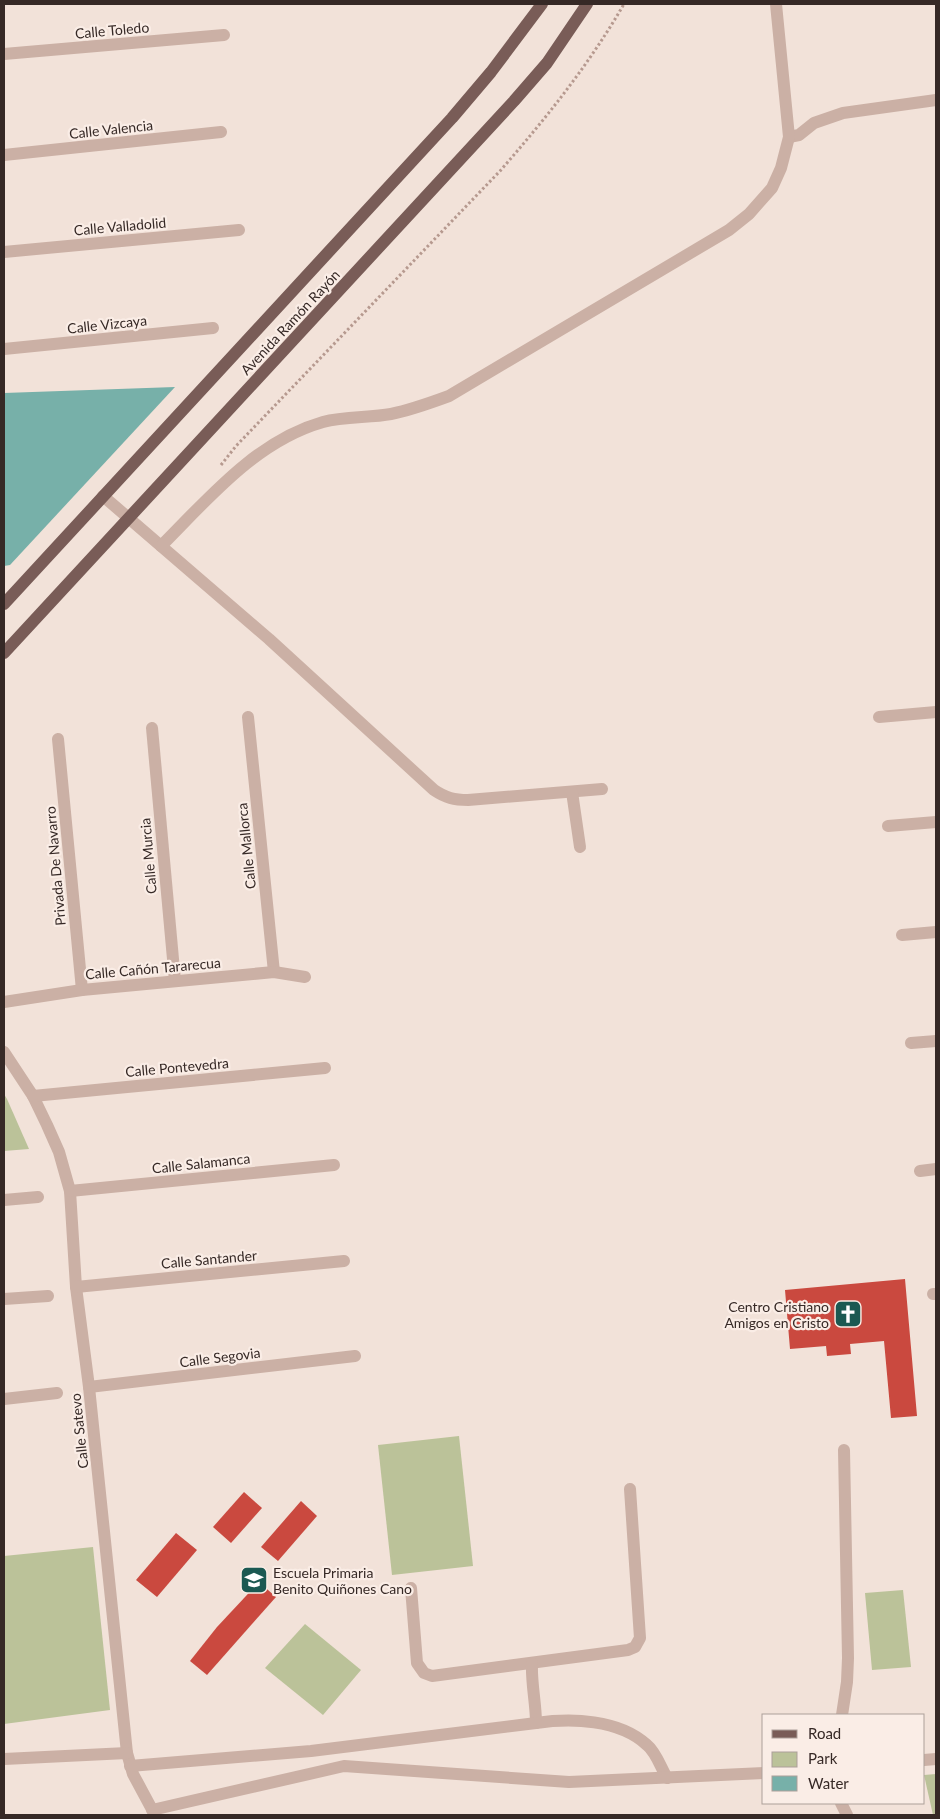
<svg xmlns="http://www.w3.org/2000/svg" width="940" height="1819" font-family="Lato,sans-serif">
  <style>
    .green { fill: #bbc299 }
    .water { fill: #77b0a9 }
    .building { fill: #ca493f }
    .lines { fill: none; stroke-linecap: round; stroke-linejoin: round }
    .path { stroke: #b6998f; stroke-width: 3; stroke-dasharray: 2.5 2.5; stroke-linecap: butt }
    .minor { stroke: #cbb0a5; stroke-width: 12 }
    .major { stroke: #795c57; stroke-width: 12 }
    .labels { text-anchor: middle; dominant-baseline: central; stroke-width: 4.5; stroke-linejoin: round; paint-order: stroke }
    .street-label { font-size: 14px; fill: #362926; stroke: #faede6 }
    .poi-label { font-size: 14px; fill: #362926; stroke: #faede6; text-anchor: end }
  </style>
  <rect width="100%" height="100%" fill="#f2e2d9"/>
  <g class="green">
    <polygon points="4,1094 7,1099 29,1149 4,1151"/>
    <polygon points="459,1436 473,1566 392,1575 378,1445"/>
    <polygon points="93,1547 110,1710 4,1724 4,1556"/>
    <polygon points="903,1590 911,1667 872,1670 865,1593"/>
    <polygon points="305,1624 361,1670 323,1715 265,1668"/>
    <polygon points="936,1774 936,1815 933,1815 924,1775"/>
  </g>
  <polygon class="water" points="175,387 10,565 4,566 4,393"/>
  <g class="building">
    <polygon points="905,1279 917,1416 891,1418 884,1341 850,1344 851,1354 827,1356 826,1346 790,1349 785,1290"/>
    <polygon points="244,1492 262,1508 231,1543 213,1527"/>
    <polygon points="301,1501 317,1516 278,1561 261,1547"/>
    <polygon points="176,1533 197,1550 157,1597 136,1580"/>
    <polygon points="259,1582 276,1597 207,1675 190,1661 217,1627"/>
  </g>
  <g class="lines">
    <path class="path" d="M221 465 236 446 500 171C547 117 588 66 624 4"/>
    <g class="minor">
      <polyline points="4,54 224,35"/>
      <polyline points="789,137 799,135 814,123 843,113 936,100"/>
      <polyline points="4,155 221,132"/>
      <polyline points="4,252 239,230"/>
      <polyline points="4,349 213,328"/>
      <path d="M103 496 269 639 434 790C446 798 454 800 468 800L602 789"/>
      <path d="M161 546C208 499 256 441 323 422 344 416 369 418 391 414 411 410 430 403 449 396L729 230 749 214 772 188 781 168 789 137 776 4"/>
      <polyline points="248,717 274,972"/>
      <polyline points="879,717 936,712"/>
      <polyline points="152,728 175,981"/>
      <polyline points="58,739 82,990"/>
      <polyline points="572,792 580,847"/>
      <polyline points="888,826 936,822"/>
      <polyline points="902,935 936,932"/>
      <polyline points="4,1002 82,990 274,972 305,977"/>
      <polyline points="911,1043 936,1041"/>
      <polyline points="4,1052 33,1096 47,1125 59,1152 70,1191 76,1287 89,1387 127,1753 133,1774 155,1815"/>
      <polyline points="33,1096 325,1068"/>
      <polyline points="920,1171 936,1169"/>
      <polyline points="70,1191 334,1165"/>
      <polyline points="4,1200 38,1197"/>
      <polyline points="76,1287 344,1261"/>
      <polyline points="933,1294 936,1294"/>
      <polyline points="4,1299 48,1296"/>
      <polyline points="89,1387 355,1356"/>
      <polyline points="4,1399 57,1393"/>
      <polyline points="411,1588 417,1663 424,1673 432,1676 628,1650 635,1647 640,1638 630,1489"/>
      <path d="M532 1663C531 1683 536 1703 536 1723 571 1718 619 1719 647 1745 656 1752 661 1768 667 1778"/>
      <polyline points="842,1715 847,1682 848,1658 844,1450"/>
      <polyline points="4,1759 127,1753"/>
      <polyline points="924,1760 936,1759"/>
      <polyline points="130,1766 311,1751 536,1723"/>
      <polyline points="841,1803 847,1815"/>
      <polyline points="152,1810 344,1766 569,1782 764,1773"/>
    </g>
    <g class="major">
      <polyline points="4,604 452,118 491,72 542,4"/>
      <polyline points="4,653 514,101 547,63 587,4"/>
    </g>
  </g>
  <defs>
    <g id="church-square" transform="scale(1.4375)"><rect x="-9" y="-9" width="18" height="18" rx="4" fill="#1b5952" stroke="#faede6"/><path d="M-1.2-6h2.4v3.5h3.3v2.4h-3.3V6h-2.4V-.1h-3.3v-2.4h3.3Z" fill="#fff"/></g>
    <g id="school-square" transform="scale(1.4375)"><rect x="-9" y="-9" width="18" height="18" rx="4" fill="#1b5952" stroke="#faede6"/><path d="M0-5L7-2L0 1L-7-2ZM-4 1L0 2.5L4 1V4Q0 6-4 4Z" fill="#fff"/></g>
  </defs>
  <g fill-rule="evenodd">
    <use href="#church-square" x="848" y="1314"/>
    <use href="#school-square" x="254" y="1580"/>
  </g>
  <g class="labels">
    <g class="street-label">
      <text transform="translate(112 30) rotate(-5)">Calle Toledo</text>
      <text transform="translate(111 129) rotate(-6)">Calle Valencia</text>
      <text transform="translate(120 226) rotate(-5)">Calle Valladolid</text>
      <text transform="translate(290 322) rotate(-47)">Avenida Ramón Rayón</text>
      <text transform="translate(107 324) rotate(-6)">Calle Vizcaya</text>
      <text transform="translate(246 846) rotate(-96)">Calle Mallorca</text>
      <text transform="translate(148 856) rotate(-95)">Calle Murcia</text>
      <text transform="translate(55 866) rotate(-95)">Privada De Navarro</text>
      <text transform="translate(153 968) rotate(-5)">Calle Cañón Tararecua</text>
      <text transform="translate(177 1067) rotate(-5)">Calle Pontevedra</text>
      <text transform="translate(201 1163) rotate(-6)">Calle Salamanca</text>
      <text transform="translate(209 1259) rotate(-5)">Calle Santander</text>
      <text transform="translate(220 1357) rotate(-7)">Calle Segovia</text>
      <text transform="translate(79 1431) rotate(-96)">Calle Satevo</text>
    </g>
    <g class="poi-label">
      <text x="829" y="1306">Centro Cristiano<tspan x="829" dy="16">Amigos en Cristo</tspan></text>
      <text x="273" y="1572" text-anchor="start">Escuela Primaria<tspan x="273" dy="16">Benito Quiñones Cano</tspan></text>
    </g>
  </g>
  <rect width="940" height="1819" fill="none" stroke="#362926" stroke-width="10"/>
  <rect x="762" y="1714" width="162" height="90" fill="#faede6" stroke="#ac9f99"/>
  <rect x="772" y="1730" width="25" height="8" fill="#795c57" stroke="#ac9f99"/>
  <text x="808" y="1739" font-size="15" fill="#362926">Road</text>
  <rect x="772" y="1752" width="25" height="15" fill="#bbc299" stroke="#ac9f99"/>
  <text x="808" y="1764" font-size="15" fill="#362926">Park</text>
  <rect x="772" y="1776" width="25" height="15" fill="#77b0a9" stroke="#ac9f99"/>
  <text x="808" y="1789" font-size="15" fill="#362926">Water</text>
</svg>
